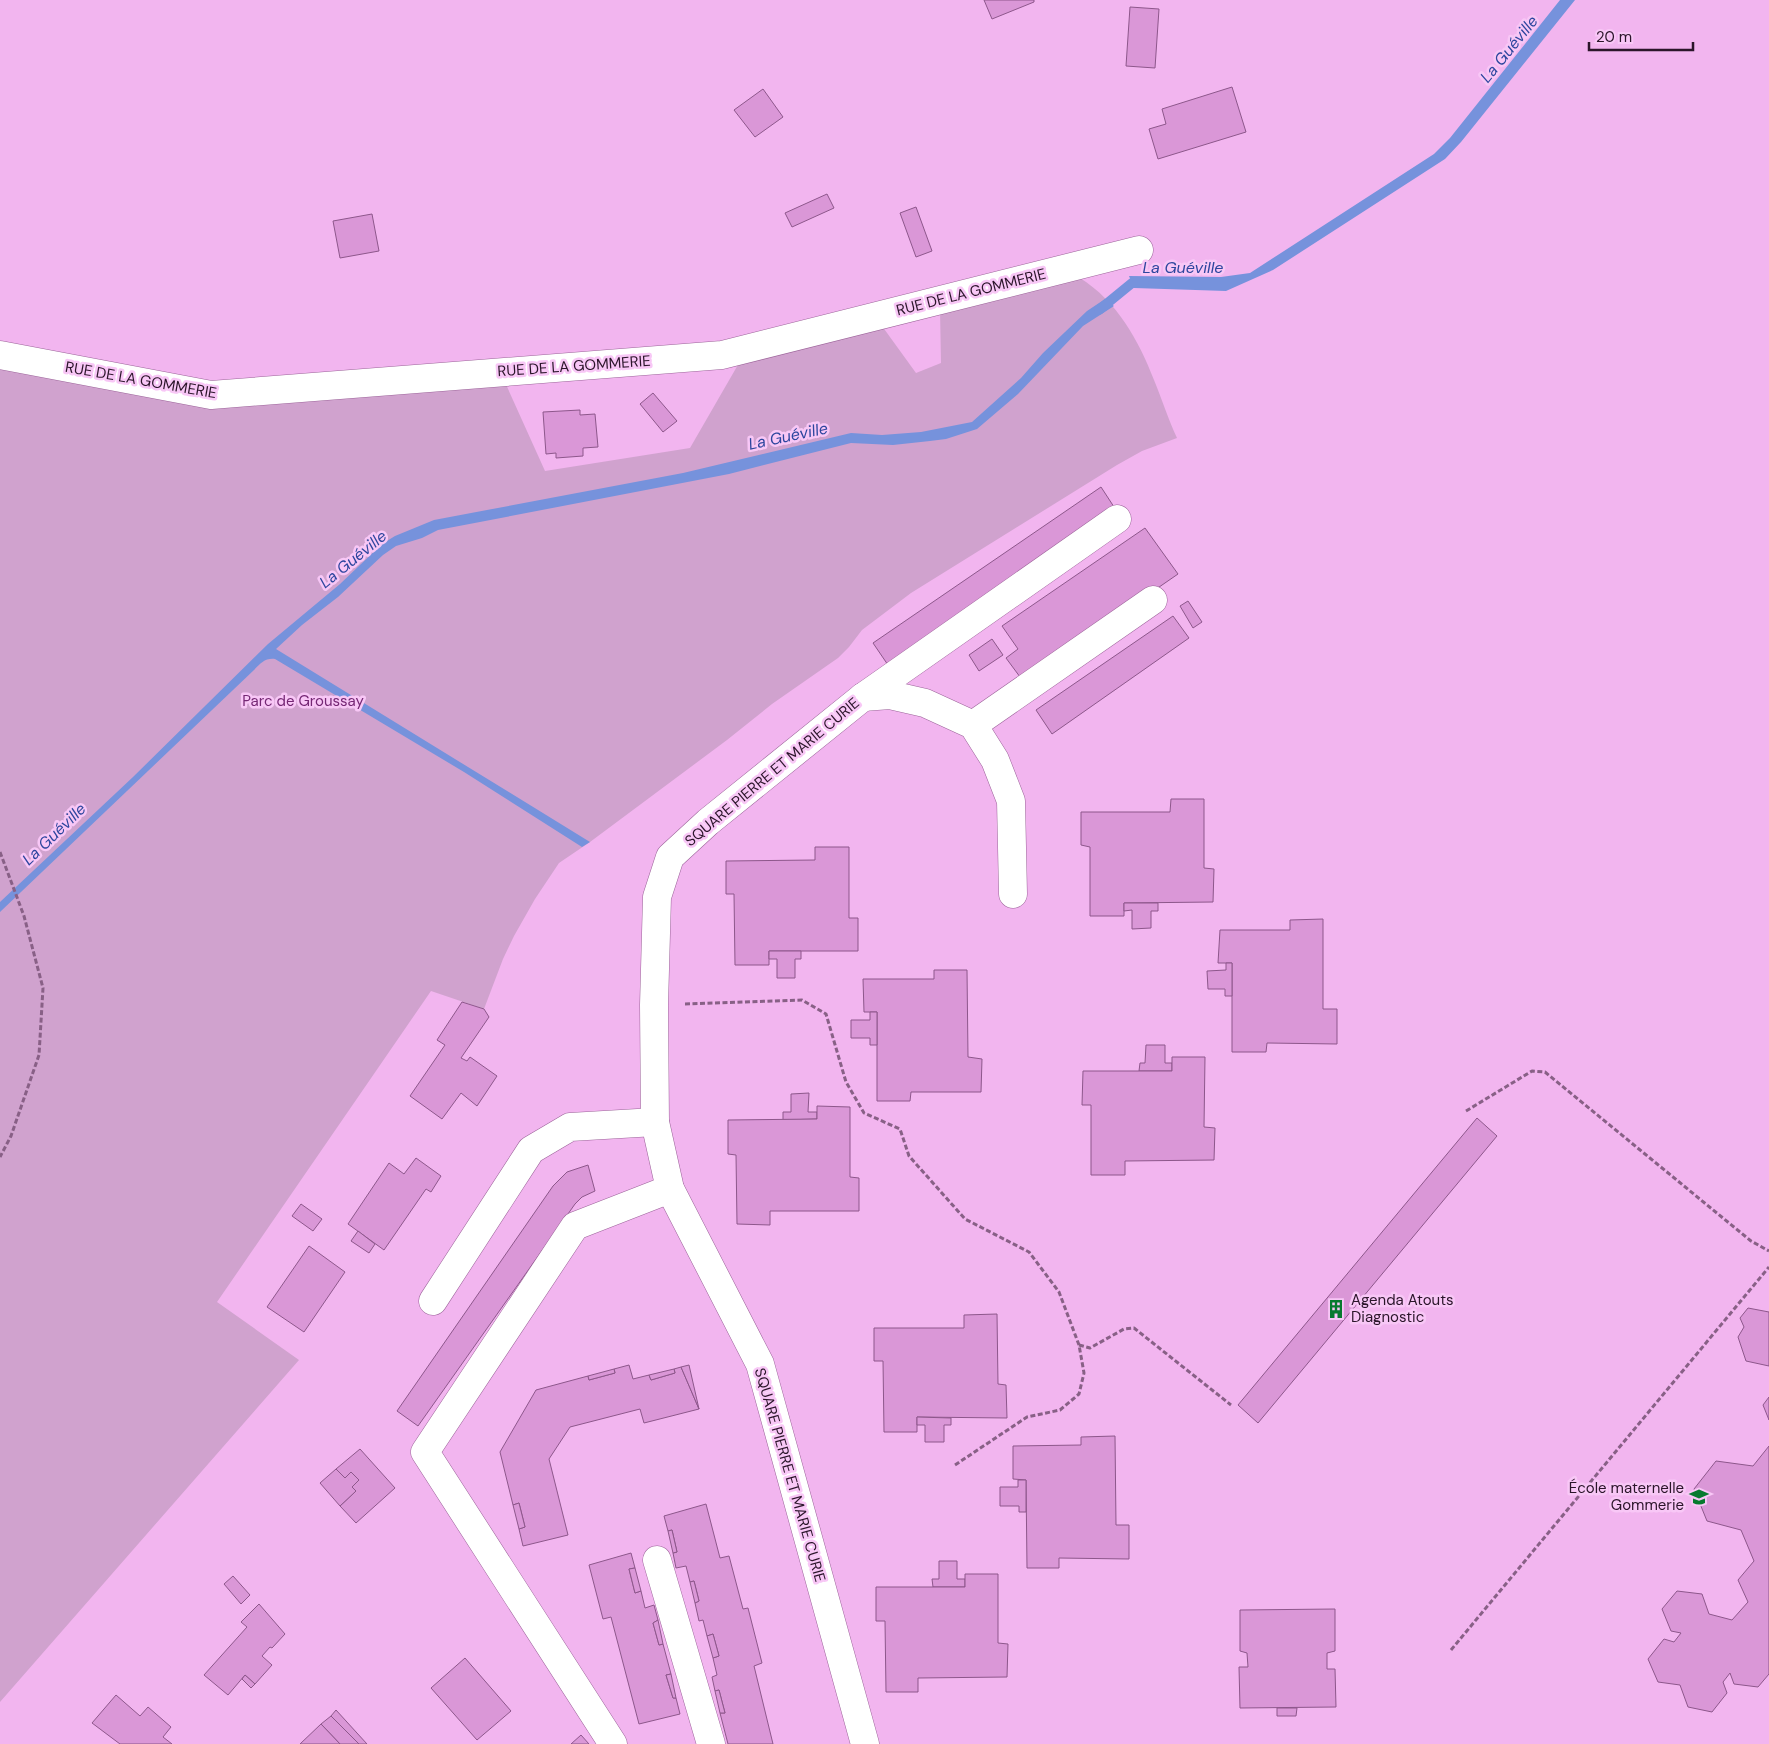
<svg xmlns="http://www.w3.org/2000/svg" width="1769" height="1744" font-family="'DM Sans',sans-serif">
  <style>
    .green { fill: #d0a2ce }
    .water { fill: #7692dc }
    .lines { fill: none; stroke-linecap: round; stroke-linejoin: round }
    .stream { stroke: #7692dc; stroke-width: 10 }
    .building { fill: #da97d7; stroke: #8d578b }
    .minor-casing { stroke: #9c649a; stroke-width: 29 }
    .path { stroke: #886086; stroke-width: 3; stroke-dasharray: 5 2.5; stroke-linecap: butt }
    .minor { stroke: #fff; stroke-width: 28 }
    .labels { text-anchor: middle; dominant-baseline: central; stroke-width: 5; stroke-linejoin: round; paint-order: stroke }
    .street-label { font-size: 15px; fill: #2b152a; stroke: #f8c7f6 }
    .park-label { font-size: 15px; fill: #752774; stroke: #f8c7f6 }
    .poi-label { font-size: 15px; fill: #2b152a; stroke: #f8c7f6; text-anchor: start }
    .water-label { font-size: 16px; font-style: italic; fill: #2d469e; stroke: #f8c7f6 }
  </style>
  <rect width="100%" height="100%" fill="#f2b5ef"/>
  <path class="green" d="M1080 278C1117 301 1139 341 1154 380 1162 399 1168 419 1177 438L1142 451 1117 465 911 593 862 630 849 647 838 658 772 704 727 740 590 842 559 863 535 899 514 936 503 959 484 1009 431 991 217 1302 299 1360 0 1702V363L112 385 504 380 545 471 690 448 739 363 882 326 916 373 941 363 940 309Z"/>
  <g class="water">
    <polygon points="1560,0 1575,0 1461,142 1445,159 1273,270 1226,291 1134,288 1129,276 1221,277 1250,273 1434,154 1450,138"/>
    <path d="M1105 299 1114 306 1083 326 1018 394 977 429 946 439 930 441 893 445 851 443 729 474 438 530 422 538 396 546 383 555 338 597 302 625 276 649 590 842 582 847 464 772 275 659C265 658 261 663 254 670L0 912V902L133 777 268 644 340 584 382 544 395 536 434 520 683 473 851 433 882 435 921 432 972 422 1021 378 1043 353 1087 311Z"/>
  </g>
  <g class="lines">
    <polyline class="stream" points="1099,310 1132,283 1144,283"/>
  </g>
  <g class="building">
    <polygon points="984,0 1034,0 1034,2 992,19"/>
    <polygon points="1130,7 1159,9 1155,68 1126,66"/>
    <polygon points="1232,87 1246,132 1158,159 1149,129 1166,124 1162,109"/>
    <polygon points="763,89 783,117 755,137 734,110"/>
    <polygon points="827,194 834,208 792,227 785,213"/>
    <polygon points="916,207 932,251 916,257 900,213"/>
    <polygon points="372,214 379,251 340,258 333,221"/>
    <polygon points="653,393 677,421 663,432 640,404"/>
    <polygon points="580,410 580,415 595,414 598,447 583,448 583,456 556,458 556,453 546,454 543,412"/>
    <polygon points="1101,487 1116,510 888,665 873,643"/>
    <polygon points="1145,528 1178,574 1023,681 1006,658 1018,649 1002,626"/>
    <polygon points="1188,601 1202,622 1193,628 1180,606"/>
    <polygon points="1173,616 1189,638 1052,734 1036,710"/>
    <polygon points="992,639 1003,655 979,671 969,655"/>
    <polygon points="1171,799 1204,799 1204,868 1214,869 1213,902 1124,903 1124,916 1090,916 1090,847 1081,845 1081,812 1170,812"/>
    <polygon points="815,847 849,847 849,918 858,918 858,951 769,951 769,965 735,965 734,894 726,894 726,861 815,860"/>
    <polygon points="1124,903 1158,903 1158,911 1151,911 1151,928 1132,929 1132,910 1124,911"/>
    <polygon points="1323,919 1323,1009 1337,1009 1337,1044 1267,1043 1266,1052 1232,1052 1232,963 1218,963 1220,930 1290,930 1290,920"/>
    <polygon points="769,951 801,951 801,959 795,959 795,978 777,978 777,959 769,959"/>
    <polygon points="1226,963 1232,963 1232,996 1225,996 1225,989 1208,989 1207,971 1226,970"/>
    <polygon points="934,970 967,970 968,1057 982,1059 981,1092 911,1092 910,1101 877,1101 877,1012 864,1012 863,979 934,979"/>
    <polygon points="462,1002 484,1009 489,1017 461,1058 467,1061 470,1057 497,1076 477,1106 461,1093 442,1119 410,1096 445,1045 437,1040"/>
    <polygon points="870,1012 877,1012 877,1045 870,1045 870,1038 851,1038 851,1020 870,1020"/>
    <polygon points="1146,1045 1165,1045 1165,1063 1172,1063 1172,1071 1139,1071 1140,1063 1145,1063"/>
    <polygon points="1172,1057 1205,1057 1204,1127 1215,1128 1214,1160 1125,1161 1125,1175 1091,1175 1091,1105 1082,1105 1083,1071 1172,1071"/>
    <polygon points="809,1093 808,1112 817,1112 817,1119 783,1120 783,1112 791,1112 791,1094"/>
    <polygon points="817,1106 850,1107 850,1177 859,1178 859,1211 770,1211 770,1225 737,1224 736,1155 728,1154 728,1120 817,1119"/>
    <polygon points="1477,1118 1497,1136 1258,1423 1238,1405"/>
    <polygon points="416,1158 441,1176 431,1192 426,1189 384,1250 348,1224 389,1163 404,1174"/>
    <polygon points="588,1165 595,1191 582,1197 575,1204 418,1426 397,1411 553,1186 567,1172"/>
    <polygon points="301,1204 322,1219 313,1231 292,1216"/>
    <polygon points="358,1231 375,1244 369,1253 351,1241"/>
    <polygon points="309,1246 345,1272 304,1332 267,1307"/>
    <polygon points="1748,1308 1769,1312 1769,1366 1746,1361 1738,1337 1744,1327 1740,1318"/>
    <polygon points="997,1314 998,1384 1006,1385 1007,1418 917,1417 917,1432 884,1432 883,1361 874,1361 874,1328 964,1328 964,1315"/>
    <polygon points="629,1365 633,1379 649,1375 651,1380 675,1373 674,1369 681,1367 699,1409 644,1423 640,1409 570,1427 549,1459 568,1535 523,1546 519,1529 525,1527 519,1503 513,1505 500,1452 536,1390 588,1376 589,1380 615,1373 614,1369"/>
    <polygon points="689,1365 699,1409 681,1367"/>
    <polygon points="614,1369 615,1373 589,1380 588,1376"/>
    <polygon points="674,1369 675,1373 651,1380 649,1375"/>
    <polygon points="1769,1397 1769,1420 1763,1405"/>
    <polygon points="917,1417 951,1418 951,1425 944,1425 944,1442 925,1442 925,1425 917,1425"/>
    <polygon points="1115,1436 1116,1525 1129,1525 1129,1559 1059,1558 1059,1568 1027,1568 1026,1480 1013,1479 1013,1446 1081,1445 1081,1437"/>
    <polygon points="1769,1446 1769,1674 1758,1687 1734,1684 1730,1673 1723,1682 1727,1693 1712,1712 1688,1707 1680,1685 1658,1682 1648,1659 1664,1639 1674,1642 1681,1633 1671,1631 1662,1609 1677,1591 1702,1594 1709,1614 1732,1620 1748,1602 1738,1580 1754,1561 1741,1530 1707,1521 1694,1489 1716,1461 1753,1466"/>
    <polygon points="360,1449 395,1488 356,1523 340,1506 356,1491 352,1487 359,1480 351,1472 345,1478 336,1469"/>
    <polygon points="336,1469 345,1478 351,1472 359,1480 352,1487 356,1491 340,1506 320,1483"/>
    <polygon points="1018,1480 1026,1480 1026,1512 1019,1512 1019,1506 1000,1506 1000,1487 1018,1487"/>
    <polygon points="519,1503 525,1527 519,1529 513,1505"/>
    <polygon points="706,1504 720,1558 729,1556 743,1609 748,1608 762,1663 754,1666 773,1744 728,1744 720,1713 725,1713 719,1690 715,1691 712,1677 717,1675 713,1658 719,1656 713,1634 707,1636 703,1620 699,1621 695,1603 699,1601 694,1581 690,1582 686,1566 676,1568 673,1553 677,1552 672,1530 668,1531 664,1516"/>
    <polygon points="672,1530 677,1552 673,1553 668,1531"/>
    <polygon points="631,1553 635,1568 629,1569 635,1593 641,1591 645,1608 654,1605 658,1620 653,1623 659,1645 663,1644 671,1674 666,1675 673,1698 676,1698 680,1714 639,1724 611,1617 603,1619 589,1565"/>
    <polygon points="939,1561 957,1561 957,1579 965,1579 965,1587 933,1587 932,1579 939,1579"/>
    <polygon points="635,1568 641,1591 635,1593 629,1569"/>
    <polygon points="965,1574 998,1574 998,1643 1008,1644 1007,1677 918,1678 918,1692 886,1692 885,1621 876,1621 876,1587 965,1587"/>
    <polygon points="233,1576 250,1595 241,1604 224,1584"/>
    <polygon points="694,1581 699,1601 695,1603 690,1582"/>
    <polygon points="259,1604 285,1634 272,1648 270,1647 262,1656 272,1665 255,1684 245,1675 228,1695 204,1675 247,1627 241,1622"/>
    <polygon points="1335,1609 1335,1651 1327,1653 1327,1669 1335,1669 1336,1707 1240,1708 1239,1667 1248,1667 1247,1653 1240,1651 1240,1610"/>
    <polygon points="658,1620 663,1644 659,1645 653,1623"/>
    <polygon points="713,1634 719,1656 713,1658 707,1636"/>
    <polygon points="465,1658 511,1711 477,1740 431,1688"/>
    <polygon points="671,1674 676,1698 673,1698 666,1675"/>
    <polygon points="245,1675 255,1684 251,1688 242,1679"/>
    <polygon points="719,1690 725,1713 720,1713 715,1691"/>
    <polygon points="116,1695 140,1716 148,1707 171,1727 163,1737 172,1744 120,1744 92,1723"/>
    <polygon points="1277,1708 1297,1708 1296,1716 1277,1716"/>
    <polygon points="336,1710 367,1744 359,1744 331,1716"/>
    <polygon points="331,1716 359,1744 340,1744 321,1724"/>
    <polygon points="321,1724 340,1744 300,1744"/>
    <polygon points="581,1735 589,1744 571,1744"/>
  </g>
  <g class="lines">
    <g class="minor-casing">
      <g id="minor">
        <polyline points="0,355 211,395 722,355 1139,250"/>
        <polyline points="863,697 890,695 925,703 973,725 995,760 1011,801 1013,894"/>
        <polyline points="973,725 1153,600"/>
        <polyline points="433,1301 531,1150 570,1127 655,1122"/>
        <polyline points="657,1560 711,1744"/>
        <polyline points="613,1744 425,1452 575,1226 670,1189"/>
        <polyline points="865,1744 760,1364 670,1189 655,1122 654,1005 657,897 670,857 708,822 863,697 1117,519"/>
      </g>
    </g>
    <g class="path">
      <polyline points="0,852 24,916 43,988 39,1055 11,1136 0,1157"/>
      <polyline points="685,1004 802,1000 826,1014 846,1082 864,1113 900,1129 909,1156 965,1219 1029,1252 1059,1292 1079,1345 1084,1373 1079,1394 1060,1410 1027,1417 955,1465"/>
      <polyline points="1466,1111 1532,1071 1545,1072 1751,1241 1769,1251"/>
      <polyline points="1079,1345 1090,1348 1124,1329 1134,1328 1231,1405"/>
      <polyline points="1451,1650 1769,1267"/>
    </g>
    <use href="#minor" class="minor"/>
  </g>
  <defs>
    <g id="building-bare" transform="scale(1.5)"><path d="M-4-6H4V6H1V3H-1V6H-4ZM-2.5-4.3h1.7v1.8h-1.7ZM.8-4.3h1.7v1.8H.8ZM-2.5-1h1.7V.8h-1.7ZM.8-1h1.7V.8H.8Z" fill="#077a2f" stroke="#f8c7f6" stroke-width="2.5" paint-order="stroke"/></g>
    <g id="school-bare" transform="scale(1.5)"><path d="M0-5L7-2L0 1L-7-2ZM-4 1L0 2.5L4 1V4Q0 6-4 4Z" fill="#077a2f" stroke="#f8c7f6" stroke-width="2.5" paint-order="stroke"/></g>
  </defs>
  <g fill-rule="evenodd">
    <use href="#building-bare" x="1336" y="1309"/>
    <use href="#school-bare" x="1699" y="1497"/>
  </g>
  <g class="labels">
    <g class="street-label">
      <text transform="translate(971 292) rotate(-14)">RUE DE LA GOMMERIE</text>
      <text transform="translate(574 366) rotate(-4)">RUE DE LA GOMMERIE</text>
      <text transform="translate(141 380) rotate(10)">RUE DE LA GOMMERIE</text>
      <text transform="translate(772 772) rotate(-40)">SQUARE PIERRE ET MARIE CURIE</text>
      <text transform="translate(790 1475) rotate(74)">SQUARE PIERRE ET MARIE CURIE</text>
    </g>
    <g class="park-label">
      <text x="303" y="701">Parc de Groussay</text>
    </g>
    <g class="poi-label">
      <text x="1351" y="1300">Agenda Atouts<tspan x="1351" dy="17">Diagnostic</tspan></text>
      <text x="1684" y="1488" text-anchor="end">École maternelle<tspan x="1684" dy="17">Gommerie</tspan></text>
    </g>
    <g class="water-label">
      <text transform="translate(1509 49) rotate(-51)">La Guéville</text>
      <text x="1183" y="267">La Guéville</text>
      <text transform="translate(788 436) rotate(-12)">La Guéville</text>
      <text transform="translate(353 559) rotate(-39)">La Guéville</text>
      <text transform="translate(54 834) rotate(-44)">La Guéville</text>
    </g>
  </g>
  <path d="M1589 42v8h104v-8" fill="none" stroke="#2b152a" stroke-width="2.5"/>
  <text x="1596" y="42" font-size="15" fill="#2b152a" stroke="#f8c7f6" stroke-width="4" paint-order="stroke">20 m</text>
</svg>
